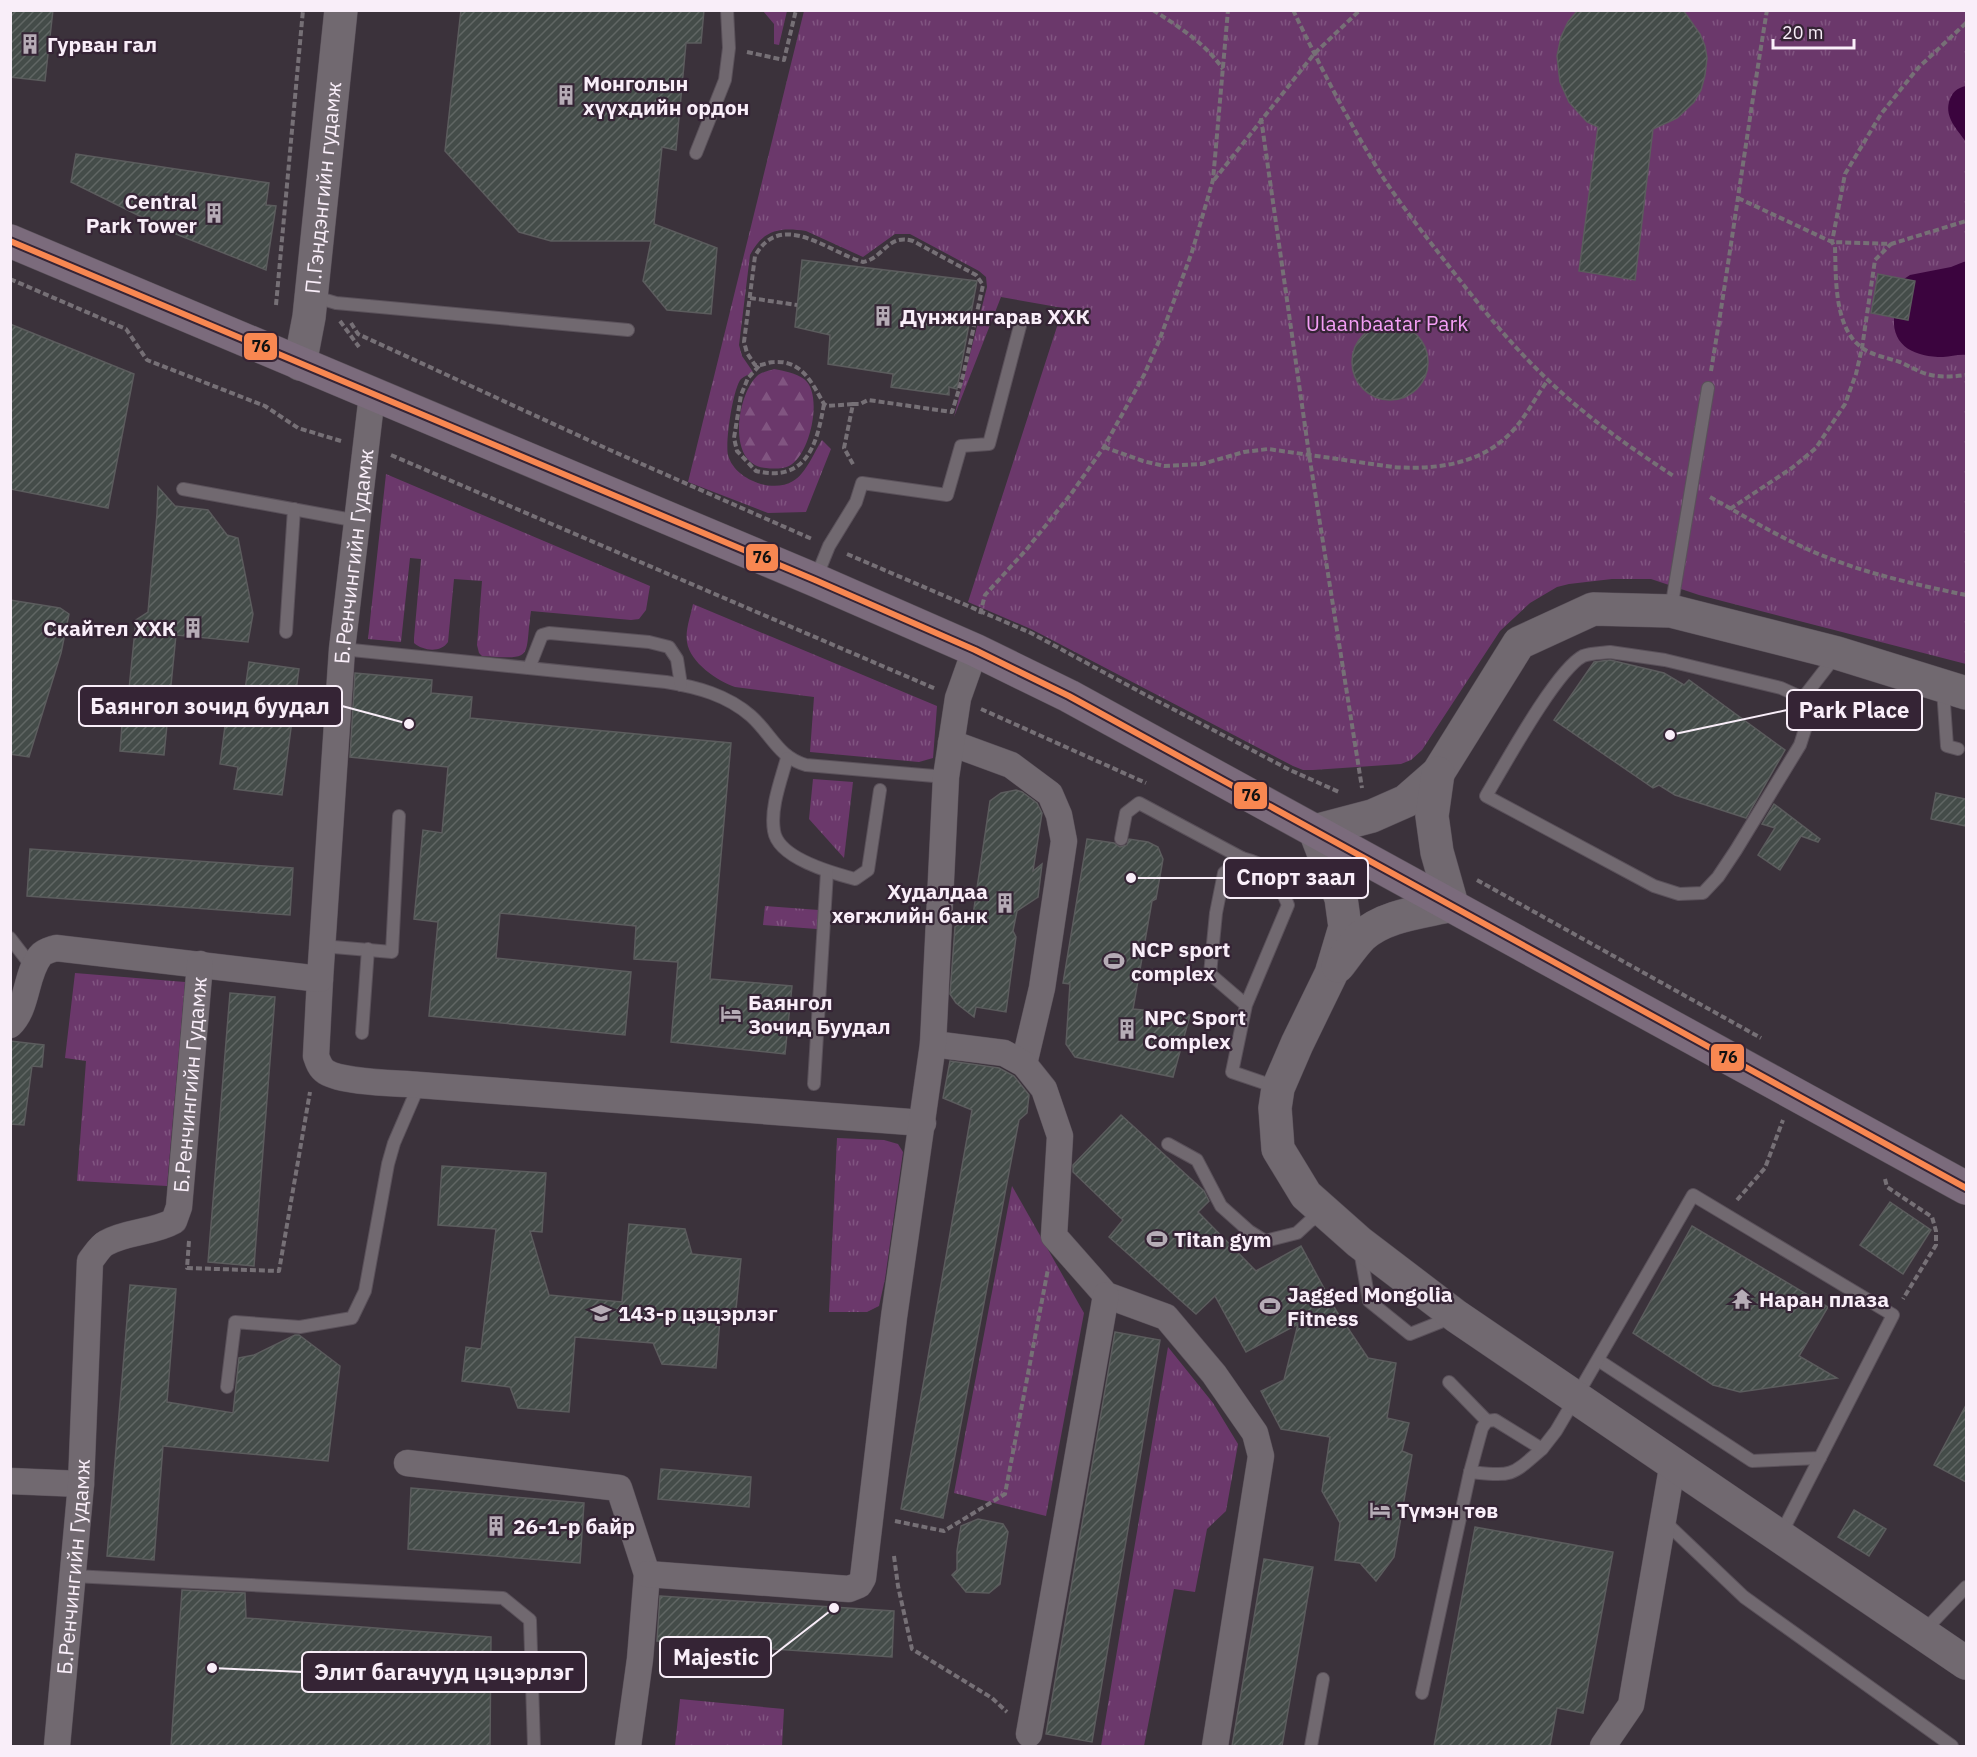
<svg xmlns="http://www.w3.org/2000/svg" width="1977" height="1757" font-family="'IBM Plex Sans',sans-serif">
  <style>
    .grass { fill: url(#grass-tufts) }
    .forest { fill: url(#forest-firs) }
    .water { fill: #3b043e }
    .building { fill: url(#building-hatch); stroke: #5b5c5d; stroke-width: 1.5 }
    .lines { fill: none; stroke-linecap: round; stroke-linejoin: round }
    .lane-casing { stroke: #5a515a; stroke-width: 14 }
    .street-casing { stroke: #5a515a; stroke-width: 27 }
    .secondary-casing { stroke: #5a515a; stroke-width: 34 }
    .highway-casing { stroke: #5a515a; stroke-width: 34 }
    .path { stroke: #767076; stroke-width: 4; stroke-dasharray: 6 3; stroke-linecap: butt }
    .lane { stroke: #716970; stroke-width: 12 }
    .street { stroke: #716970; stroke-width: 26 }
    .secondary { stroke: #716970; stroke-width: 33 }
    .highway { stroke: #7b6b7c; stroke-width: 33 }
    .bus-1-casing { stroke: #352435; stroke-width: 10 }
    .bus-1 { stroke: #f88751; stroke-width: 6 }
    .labels { text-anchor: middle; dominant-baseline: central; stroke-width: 4.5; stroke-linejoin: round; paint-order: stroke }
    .poi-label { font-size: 21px; font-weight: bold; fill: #f9eef9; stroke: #352435; text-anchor: start }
    .street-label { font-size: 21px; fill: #f9eef9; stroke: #352435 }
    .park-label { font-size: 21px; fill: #f59ff6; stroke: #352435 }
    .leader { fill: none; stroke: #f9eef9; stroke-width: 2 }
    .callout-dot { fill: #f9eef9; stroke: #352435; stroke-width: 2 }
    .callout { fill: #352435; stroke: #f9eef9; stroke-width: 2 }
    .callout-label { font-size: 22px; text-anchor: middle; font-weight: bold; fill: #f9eef9 }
    .line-badge { stroke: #352435; stroke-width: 2 }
    .pale-badge-label { font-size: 16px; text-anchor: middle; font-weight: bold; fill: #111 }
  </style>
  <defs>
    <pattern id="grass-tufts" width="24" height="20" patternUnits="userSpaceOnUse" patternTransform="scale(1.5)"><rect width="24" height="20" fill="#6b386b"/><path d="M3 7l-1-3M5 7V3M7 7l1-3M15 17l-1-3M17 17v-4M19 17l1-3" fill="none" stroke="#815581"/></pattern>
    <pattern id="forest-firs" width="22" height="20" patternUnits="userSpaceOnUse" patternTransform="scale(1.5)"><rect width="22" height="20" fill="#6b386b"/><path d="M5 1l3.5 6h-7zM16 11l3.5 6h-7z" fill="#815581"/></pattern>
    <pattern id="building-hatch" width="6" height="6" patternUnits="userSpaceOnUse" patternTransform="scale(1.5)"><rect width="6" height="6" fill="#444c49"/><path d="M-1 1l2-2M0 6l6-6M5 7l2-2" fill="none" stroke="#606664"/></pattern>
  </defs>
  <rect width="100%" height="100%" fill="#3b323b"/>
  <g class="grass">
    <polygon points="763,11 787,11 779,45 774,44 774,24"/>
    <path d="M804 11H1966V664L1699 595 1651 579H1612L1569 584 1557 587 1530 603 1500 631 1422 750 1411 760 1401 764 1313 770H1303L1293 766 1031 629 968 602 1063 308 1001 297 954 417 987 287 986 277 979 271 910 234H895L863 257 806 231C779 227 763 230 750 255L739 345 742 356 753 372C750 374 744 376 741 379 733 388 725 442 728 455 734 479 772 494 793 481 806 474 814 452 822 440L831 449 806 512 768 513 688 482Z"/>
    <path d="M386 474 650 586 646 610 639 619 631 620 531 611C524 658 536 660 482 656L479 653 477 645 482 581 454 579 448 642C441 653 423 651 414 643V638L421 559 410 558 401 642 368 639Z"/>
    <path d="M693 604 937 706 933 758 919 762 810 752 814 697 735 687C718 681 690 663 687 642 685 630 691 615 693 604Z"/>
    <polygon points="813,779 853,782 844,858 809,819"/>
    <polygon points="765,906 819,910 817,929 763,925"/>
    <polygon points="75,973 185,982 167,1186 77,1181 86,1061 65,1058"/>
    <polygon points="837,1138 884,1140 898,1144 903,1152 885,1279 879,1306 867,1312 829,1312"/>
    <polygon points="1012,1186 1084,1313 1046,1516 954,1493"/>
    <polygon points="1168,1347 1213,1403 1238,1444 1226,1511 1207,1529 1195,1592 1174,1589 1144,1746 1101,1746"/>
    <polygon points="680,1699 784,1709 782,1746 675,1746"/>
  </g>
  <path class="forest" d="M774 369C784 371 796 373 804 379 824 394 810 456 789 466 783 469 773 469 766 468 726 465 737 395 757 376 761 372 769 371 774 369Z"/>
  <g class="water">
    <path d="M1966 86V142C1957 129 1945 118 1949 102 1952 92 1957 88 1966 86Z"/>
    <path d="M1966 261V355C1958 354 1951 357 1943 357 1916 357 1892 347 1894 318L1908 320 1915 281 1904 279 1910 275 1951 267Z"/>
  </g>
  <g class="building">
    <polygon points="10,10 53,10 45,81 10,77"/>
    <polygon points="461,10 704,10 701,43 686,43 676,150 662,147 654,224 717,248 711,314 667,310 643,281 651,241 551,241 519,232 445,151"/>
    <polygon points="1578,10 1683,10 1700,34 1705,46 1707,58 1705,75 1701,90 1694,102 1677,118 1653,129 1635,280 1579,271 1598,127 1587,122 1569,102 1560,82 1557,56 1561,37 1568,22"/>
    <polygon points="76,154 269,183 266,205 276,206 266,270 176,234 71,182"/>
    <polygon points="802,260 977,281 957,389 949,387 949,395 891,387 893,374 828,364 830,335 795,327"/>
    <polygon points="1878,274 1915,281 1908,320 1871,313"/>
    <circle cx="1390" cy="362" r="38"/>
    <polygon points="10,324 134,374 108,508 10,489"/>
    <polygon points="158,487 175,506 208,510 227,535 238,538 253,614 248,642 176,635 164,755 120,751 124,699 128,699 136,620 148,612 157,514"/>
    <polygon points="10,600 60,608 69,614 61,653 29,757 10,754"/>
    <polygon points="1610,660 1664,673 1684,685 1689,680 1785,750 1746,818 1675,795 1659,785 1653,788 1554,720 1594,662"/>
    <polygon points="249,662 299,669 282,795 234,789 238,767 220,764 230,688 245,690"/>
    <polygon points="355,673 432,680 431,693 472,697 470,718 731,743 710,979 792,986 785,1054 671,1042 678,962 634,959 636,926 500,913 496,958 631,972 625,1035 429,1016 438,922 414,919 423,830 442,833 448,767 350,757"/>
    <polygon points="1016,790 1022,792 1037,803 1042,813 1033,871 1042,864 1038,897 1017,911 1013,931 1016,937 1006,1012 976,1007 974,1017 956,1003 950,994 955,927 973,915 990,801 1001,793"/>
    <polygon points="1936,793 1966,799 1966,826 1931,819"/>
    <polygon points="1774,804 1820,839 1818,842 1801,836 1780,870 1758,855 1775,828 1762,824"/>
    <polygon points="1087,839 1114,843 1120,847 1127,845 1129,839 1148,842 1158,847 1163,859 1156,899 1152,901 1133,1009 1190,1015 1173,1077 1075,1057 1066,1044 1070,984 1063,983"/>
    <polygon points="30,849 293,868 290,915 27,896"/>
    <polygon points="230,993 275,997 254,1266 208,1262"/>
    <polygon points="10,1041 44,1045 42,1067 32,1066 24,1125 10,1124"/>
    <polygon points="950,1061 999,1068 1014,1076 1029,1095 1027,1113 1019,1120 943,1518 901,1509 972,1110 943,1098"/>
    <polygon points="1121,1115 1204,1191 1209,1201 1198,1212 1256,1271 1301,1246 1337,1312 1368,1358 1396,1363 1387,1418 1409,1423 1402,1451 1412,1455 1394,1557 1376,1581 1360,1563 1335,1560 1340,1523 1322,1491 1330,1437 1281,1429 1261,1391 1284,1380 1298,1324 1246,1352 1215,1296 1196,1314 1109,1237 1123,1220 1073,1172 1073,1165"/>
    <polygon points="442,1166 546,1173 542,1232 530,1231 549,1295 622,1302 629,1224 685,1229 692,1254 741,1259 736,1309 720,1319 716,1368 662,1364 653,1343 575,1337 569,1412 518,1408 510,1387 462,1381 466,1347 481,1349 496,1229 438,1225"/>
    <polygon points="1890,1202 1931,1230 1903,1274 1860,1245"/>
    <polygon points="1692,1226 1828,1307 1799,1356 1837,1378 1740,1392 1713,1385 1633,1333"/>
    <polygon points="130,1285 176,1289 167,1402 233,1413 239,1358 254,1355 295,1335 299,1335 340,1366 328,1461 163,1446 154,1560 107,1556"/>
    <polygon points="1115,1332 1160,1340 1092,1742 1046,1734"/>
    <polygon points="1966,1405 1966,1482 1934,1465"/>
    <polygon points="661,1469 751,1477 749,1507 658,1499"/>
    <polygon points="411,1488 584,1503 580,1563 408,1549"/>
    <polygon points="1854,1510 1886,1529 1869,1556 1838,1537"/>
    <polygon points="978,1519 1003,1524 1008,1532 1000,1584 989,1593 966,1592 952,1575 957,1570 957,1551 961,1526"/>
    <polygon points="1475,1527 1613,1552 1583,1713 1557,1708 1550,1746 1434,1746"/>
    <polygon points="1264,1559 1313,1567 1282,1746 1232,1746"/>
    <polygon points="182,1590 245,1593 246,1618 491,1637 490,1746 171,1746"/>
    <polygon points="660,1596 894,1611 892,1657 657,1641"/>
  </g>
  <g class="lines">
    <g class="lane-casing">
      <g id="lane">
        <polyline points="696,153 725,80 729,48 727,10"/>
        <polyline points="312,296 336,303 628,330"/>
        <polyline points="183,489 358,521"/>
        <polyline points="816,578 829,546 856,502 862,483 947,495 961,446 989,444 1020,326"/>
        <polyline points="1671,609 1708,388"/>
        <polyline points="286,632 294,509"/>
        <path d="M342 649 666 682C697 687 727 695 751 716 772 735 778 757 806 765L946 777"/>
        <path d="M1610 652 1665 660 1781 688 1803 698 1808 720 1800 745 1736 850 1718 877 1703 893 1679 894 1654 886 1486 796C1504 766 1556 670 1583 656 1590 653 1602 653 1610 652Z"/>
        <polyline points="529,668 542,635 549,633 649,642 669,647 677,659 681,685"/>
        <polyline points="1943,690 1947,746 1958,749"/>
        <polyline points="1803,698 1837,654"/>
        <path d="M787 758C781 780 770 808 774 831 778 858 832 873 855 879L868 870 880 790"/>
        <polyline points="1121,839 1126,813 1139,803 1242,858"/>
        <polyline points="10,938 33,968"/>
        <polyline points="322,946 392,952 399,816"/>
        <path d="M1246 1005 1210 974 1216 913 1224 873 1242 858C1274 866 1276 877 1288 905L1246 1005 1232 1072 1276 1087"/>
        <polyline points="362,1033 368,949"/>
        <polyline points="814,1084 827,872"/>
        <polyline points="1168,1144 1197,1160 1221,1206 1249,1231 1265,1241 1297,1233 1310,1221 1323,1215"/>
        <polyline points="1360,1250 1369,1301 1410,1334 1453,1317"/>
        <polyline points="1598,1360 1752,1461 1820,1458"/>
        <polyline points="1449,1382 1487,1421"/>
        <polyline points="227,1387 235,1322 300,1327 352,1318 365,1291 388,1164 394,1143 419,1085"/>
        <path d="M1470 1472C1513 1476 1510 1477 1542 1449"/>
        <polyline points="1663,1520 1744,1597 1952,1746"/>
        <polyline points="73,1576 503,1598 530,1620 534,1746"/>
        <polyline points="1924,1631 1966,1587"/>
        <polyline points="1422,1693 1470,1472 1482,1428 1487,1421 1495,1420 1542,1449 1556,1431 1576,1397 1693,1195 1893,1315 1781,1534"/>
        <polyline points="1311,1746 1323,1679"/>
      </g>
    </g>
    <g class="street-casing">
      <g id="street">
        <polyline points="951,743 1011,765 1050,794 1059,815 1064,841 1042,988 1024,1064"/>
        <path d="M320 979 316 1056C318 1062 320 1068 326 1072 344 1083 397 1083 419 1085L923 1123"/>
        <path id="s1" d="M10 1025C28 1008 25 975 40 956 44 951 50 950 56 948L320 979 342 649 372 395"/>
        <polyline points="933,1044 1004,1053 1024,1064 1044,1089 1060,1136 1054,1236 1106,1295 1166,1317 1214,1374 1255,1433 1261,1456 1215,1746"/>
        <polyline points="407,1463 619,1488 647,1574 640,1659 628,1746"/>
        <polyline points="10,1481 81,1484"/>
        <polyline points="647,1574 849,1589 859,1585 863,1578 894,1317 933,1044 946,777 958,698 975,650"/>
        <polyline points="1029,1734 1106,1295"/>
        <path id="s2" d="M57 1746 81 1484 90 1261C95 1255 100 1246 106 1243 127 1231 153 1233 174 1221L179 1207 200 964"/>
        <polyline points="1603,1746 1631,1705 1673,1462"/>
      </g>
    </g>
    <g class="secondary-casing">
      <g id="secondary">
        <path id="s3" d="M300 364 309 317 341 10"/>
        <polyline points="1966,693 1837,653 1671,611 1593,609 1519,643 1438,773 1406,801 1372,816 1315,831 1341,898 1345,927 1331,974 1297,1044 1278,1088 1275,1108 1278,1149 1306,1195 1359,1242 1456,1316 1966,1663"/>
        <path d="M1338 966C1346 956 1353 945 1362 936 1385 915 1423 912 1452 905L1437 852 1432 816 1438 773"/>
      </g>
    </g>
    <g class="highway-casing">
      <polyline id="highway" points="10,241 815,580 975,650 1069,696 1966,1188"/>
    </g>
    <g class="path">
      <path d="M1153 10C1179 27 1205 43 1223 69"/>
      <path d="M1293 10C1321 68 1350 125 1384 179 1406 212 1431 243 1455 274 1484 311 1514 348 1548 380 1586 417 1631 448 1675 477"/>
      <path d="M1966 23 1918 68 1881 114 1845 174 1832 242 1835 247C1836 278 1834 327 1861 347 1871 355 1888 358 1900 362 1907 365 1914 369 1921 372 1936 378 1951 377 1966 375"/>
      <polyline points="747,52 784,60 796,10"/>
      <polyline points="1261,118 1309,454 1362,788"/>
      <polyline points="1214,180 1314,54 1360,10"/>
      <polyline points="1738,198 1832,242 1891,244 1966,221"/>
      <polyline points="10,279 126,329 147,360 265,406 298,428 341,441"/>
      <polyline points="750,298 797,305"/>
      <polyline points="276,305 303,10"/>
      <polyline points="340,321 359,347"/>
      <polyline points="351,323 358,334 610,450 812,539"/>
      <path d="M759 366 748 378 741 395 734 438 737 451 756 471C807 483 817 444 824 404"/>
      <path d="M1711 371C1731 251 1747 131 1767 10"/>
      <path d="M853 404 827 406 824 404C812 383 802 360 774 362 767 362 763 366 755 365L747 353 744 342 755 256C781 209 828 252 863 262 884 258 888 233 913 241L976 275 983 285 963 376 952 412 868 400 860 404H853L844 448 854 466"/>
      <path d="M1104 447 1143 461 1164 466 1202 464 1244 452 1268 449 1393 467C1431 470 1474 465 1503 440 1522 425 1534 399 1548 380"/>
      <polyline points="391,455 936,689"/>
      <path d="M1710 497C1742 515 1774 534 1807 549 1858 572 1913 584 1966 595"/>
      <polyline points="1730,509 1792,468 1816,448 1845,404 1856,374 1862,348 1875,260 1891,244"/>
      <polyline points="847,554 1031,633 1144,694 1290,770 1339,792"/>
      <polyline points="980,614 985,595 1026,550 1071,494 1104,447 1144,375 1159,341 1192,252 1213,180 1228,10"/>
      <polyline points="981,709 1146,783"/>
      <polyline points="1477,880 1761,1038"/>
      <polyline points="1885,1179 1887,1187 1932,1217 1936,1231 1936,1245 1903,1299"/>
      <polyline points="1737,1200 1765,1168 1783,1120"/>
      <polyline points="189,1241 187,1268 279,1271 310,1092"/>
      <polyline points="895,1521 944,1531 1005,1494 1048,1269"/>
      <polyline points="894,1556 898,1586 912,1649 992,1698 1007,1712"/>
    </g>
    <use href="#lane" class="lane"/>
    <use href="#street" class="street"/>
    <use href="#secondary" class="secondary"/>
    <use href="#highway" class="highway"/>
    <g class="bus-1-casing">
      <polyline id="bus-1" points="10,241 815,580 975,650 1069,696 1966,1188"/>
    </g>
    <use href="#bus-1" class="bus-1"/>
  </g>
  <defs>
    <g id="building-bare" transform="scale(1.62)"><path d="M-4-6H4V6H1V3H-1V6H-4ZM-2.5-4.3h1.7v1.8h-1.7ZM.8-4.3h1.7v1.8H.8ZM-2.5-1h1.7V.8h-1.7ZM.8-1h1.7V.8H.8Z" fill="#b6acb6" stroke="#352435" stroke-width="2.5" paint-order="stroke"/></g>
    <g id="stadium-bare" transform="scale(1.62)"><path d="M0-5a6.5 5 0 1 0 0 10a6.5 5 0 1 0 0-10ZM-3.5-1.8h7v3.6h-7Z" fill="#b6acb6" stroke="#352435" stroke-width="2.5" paint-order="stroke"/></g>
    <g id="hotel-bare" transform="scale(1.62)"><path d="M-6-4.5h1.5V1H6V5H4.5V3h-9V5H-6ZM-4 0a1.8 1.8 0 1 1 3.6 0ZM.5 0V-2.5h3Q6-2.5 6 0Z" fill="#b6acb6" stroke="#352435" stroke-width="2.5" paint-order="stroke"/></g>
    <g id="temple-bare" transform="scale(1.62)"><path d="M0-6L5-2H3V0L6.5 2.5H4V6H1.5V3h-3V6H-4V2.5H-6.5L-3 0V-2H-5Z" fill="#b6acb6" stroke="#352435" stroke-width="2.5" paint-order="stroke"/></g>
    <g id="school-bare" transform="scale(1.62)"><path d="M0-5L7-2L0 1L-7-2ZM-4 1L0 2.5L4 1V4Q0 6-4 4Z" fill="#b6acb6" stroke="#352435" stroke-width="2.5" paint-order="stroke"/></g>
  </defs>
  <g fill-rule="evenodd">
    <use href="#building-bare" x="30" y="44"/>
    <use href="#building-bare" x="566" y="95"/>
    <use href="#building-bare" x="214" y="213"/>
    <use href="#building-bare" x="883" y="316"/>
    <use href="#building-bare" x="193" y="628"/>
    <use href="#building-bare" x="1005" y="903"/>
    <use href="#stadium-bare" x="1114" y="961"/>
    <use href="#hotel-bare" x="731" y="1014"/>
    <use href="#building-bare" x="1127" y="1029"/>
    <use href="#stadium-bare" x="1157" y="1239"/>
    <use href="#temple-bare" x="1742" y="1299"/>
    <use href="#stadium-bare" x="1270" y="1306"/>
    <use href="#school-bare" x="601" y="1313"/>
    <use href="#hotel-bare" x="1380" y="1510"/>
    <use href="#building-bare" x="496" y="1526"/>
  </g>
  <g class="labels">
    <g class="poi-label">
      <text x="47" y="44">Гурван гал</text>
      <text x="583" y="83">Монголын<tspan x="583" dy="24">хүүхдийн ордон</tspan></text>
      <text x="197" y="201" text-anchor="end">Central<tspan x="197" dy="24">Park Tower</tspan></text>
      <text x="900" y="316">Дүнжингарав ХХК</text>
      <text x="176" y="628" text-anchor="end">Скайтел ХХК</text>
      <text x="988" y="891" text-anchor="end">Худалдаа<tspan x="988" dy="24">хөгжлийн банк</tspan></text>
      <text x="1131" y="949">NCP sport<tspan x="1131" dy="24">complex</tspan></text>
      <text x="748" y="1002">Баянгол<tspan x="748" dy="24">Зочид Буудал</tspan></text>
      <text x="1144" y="1017">NPC Sport<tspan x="1144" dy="24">Complex</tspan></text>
      <text x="1174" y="1239">Titan gym</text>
      <text x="1287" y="1294">Jagged Mongolia<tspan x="1287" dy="24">Fitness</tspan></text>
      <text x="1759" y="1299">Наран плаза</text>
      <text x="618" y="1313">143-р цэцэрлэг</text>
      <text x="1397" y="1510">Түмэн төв</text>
      <text x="513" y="1526">26-1-р байр</text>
    </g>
    <g class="street-label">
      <text stroke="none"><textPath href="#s3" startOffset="178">П.Гэндэнгийн гудамж</textPath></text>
      <text stroke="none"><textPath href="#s1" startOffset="784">Б.Ренчингийн Гудамж</textPath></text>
      <text stroke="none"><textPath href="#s2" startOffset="720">Б.Ренчингийн Гудамж</textPath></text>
      <text stroke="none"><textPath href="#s2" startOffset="180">Б.Ренчингийн Гудамж</textPath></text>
    </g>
    <g class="park-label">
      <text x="1387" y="323">Ulaanbaatar Park</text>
    </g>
  </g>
  <path class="leader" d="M409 724L342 706M1670 735L1787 710M1131 878L1224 878M834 1608L771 1657M212 1668L302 1672"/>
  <g class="callout-dot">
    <circle cx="409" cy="724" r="6"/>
    <circle cx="1670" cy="735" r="6"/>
    <circle cx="1131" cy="878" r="6"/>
    <circle cx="834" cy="1608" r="6"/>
    <circle cx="212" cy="1668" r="6"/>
  </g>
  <g class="callout">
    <rect x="79" y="686" width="263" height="40" rx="6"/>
    <rect x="1787" y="690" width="135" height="40" rx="6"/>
    <rect x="1224" y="858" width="144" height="40" rx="6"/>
    <rect x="660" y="1637" width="111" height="40" rx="6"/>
    <rect x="302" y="1652" width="284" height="40" rx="6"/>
  </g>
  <g class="callout-label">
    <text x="210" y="714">Баянгол зочид буудал</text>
    <text x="1854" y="718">Park Place</text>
    <text x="1296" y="885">Спорт заал</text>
    <text x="716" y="1665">Majestic</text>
    <text x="444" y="1680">Элит багачууд цэцэрлэг</text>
  </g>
  <g class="line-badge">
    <rect x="243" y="332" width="35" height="29" rx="6" fill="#f88751"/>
    <rect x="745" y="543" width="34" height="29" rx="6" fill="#f88751"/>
    <rect x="1233" y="781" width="35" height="29" rx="6" fill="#f88751"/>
    <rect x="1710" y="1043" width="35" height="29" rx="6" fill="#f88751"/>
  </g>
  <g class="pale-badge-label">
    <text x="261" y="352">76</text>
    <text x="762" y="563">76</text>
    <text x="1251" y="801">76</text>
    <text x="1728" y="1063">76</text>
  </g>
  <rect width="1977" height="1757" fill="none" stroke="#f9eef9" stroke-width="24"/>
  <path d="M1773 39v9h81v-9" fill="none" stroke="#f9eef9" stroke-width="3"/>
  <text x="1782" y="39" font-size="18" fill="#f9eef9" stroke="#352435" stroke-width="4.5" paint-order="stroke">20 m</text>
</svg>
